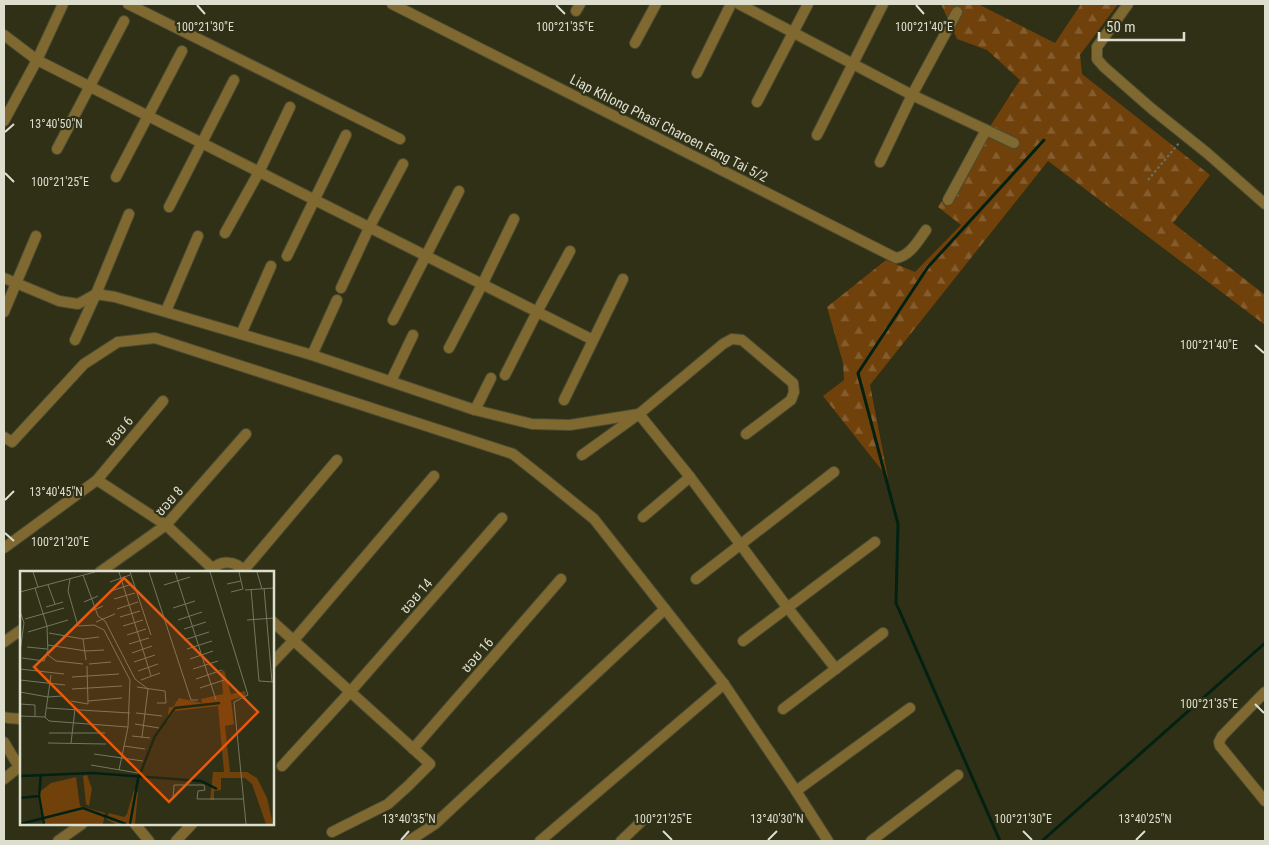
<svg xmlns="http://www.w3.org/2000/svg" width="1269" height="845" font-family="'Roboto Condensed','Noto Sans Thai',sans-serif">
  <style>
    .forest { fill: url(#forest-firs) }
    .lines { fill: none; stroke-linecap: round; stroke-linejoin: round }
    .stream { stroke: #022113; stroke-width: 3 }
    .street-casing { stroke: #4b4c33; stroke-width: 12 }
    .path { stroke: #71725c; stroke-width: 2; stroke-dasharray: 2.5 2.5; stroke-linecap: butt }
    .street { stroke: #806931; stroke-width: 10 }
    .ticks { fill: none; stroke: #dddece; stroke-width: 2 }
    .labels { text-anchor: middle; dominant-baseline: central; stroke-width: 4.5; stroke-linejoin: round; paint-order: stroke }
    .street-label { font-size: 14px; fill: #dddece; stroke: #2f3016 }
    .inset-river { fill: none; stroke: #022113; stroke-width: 2.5 }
    .inset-road { fill: none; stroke: #757660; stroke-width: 1 }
    .view { fill: #e8590c; fill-opacity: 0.15; stroke: #e8590c; stroke-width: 2.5 }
    .inset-edge { fill: none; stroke: #dddece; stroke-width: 2.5 }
    .ticks-label { font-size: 12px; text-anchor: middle; fill: #dddece; stroke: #2f3016; stroke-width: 4.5; stroke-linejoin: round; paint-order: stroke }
  </style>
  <defs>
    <pattern id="forest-firs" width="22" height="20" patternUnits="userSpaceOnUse" patternTransform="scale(1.25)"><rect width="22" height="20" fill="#70410b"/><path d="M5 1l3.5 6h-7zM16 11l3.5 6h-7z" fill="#845c2d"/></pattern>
  </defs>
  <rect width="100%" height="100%" fill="#2f3016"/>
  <polygon class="forest" points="941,4 978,4 1055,43 1081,4 1118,4 1080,55 1082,74 1210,175 1173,223 1265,295 1265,325 1048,161 870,385 888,478 823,396 844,380 843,363 827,307 886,260 915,272 961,225 938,207 1020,80 987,50 957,39"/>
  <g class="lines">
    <g class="stream">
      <polyline points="1000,841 896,603 898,524 858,373 928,267 1044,140"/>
      <polyline points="1042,841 1265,643"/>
    </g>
    <g class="street-casing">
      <g id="street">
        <polyline points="128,4 400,139"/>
        <path d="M392 4 896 258C910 256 918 241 926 230"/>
        <polyline points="739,4 912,95 1014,143"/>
        <polyline points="1128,4 1097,47 1097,59 1104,67 1152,109 1207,153 1265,204"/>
        <polyline points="576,11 580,4"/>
        <polyline points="4,35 37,60 593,340"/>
        <polyline points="635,43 656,4"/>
        <polyline points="697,73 731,4"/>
        <polyline points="757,102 808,4"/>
        <polyline points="4,121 37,60 63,4"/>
        <polyline points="817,135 883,4"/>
        <polyline points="57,149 124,21"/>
        <polyline points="880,162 912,95 957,12"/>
        <polyline points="116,177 182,51"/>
        <polyline points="948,200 986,130"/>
        <polyline points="169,207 234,80"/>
        <polyline points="225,233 259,172 290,107"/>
        <polyline points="287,256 346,135"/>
        <polyline points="4,278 59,301 78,304 96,294 115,297 312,355 475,410 532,424 570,425 639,414 690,477 787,607 836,669"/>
        <polyline points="341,288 369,228 403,164"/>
        <polyline points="166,311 198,236"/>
        <polyline points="4,312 36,236"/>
        <polyline points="393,320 459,191"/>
        <polyline points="241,334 271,266"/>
        <polyline points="75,340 96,294 129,214"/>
        <polyline points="449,348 482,285 514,219"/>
        <polyline points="312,355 337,300"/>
        <polyline points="505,375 537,312 570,251"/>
        <polyline points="391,381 413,335"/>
        <polyline points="564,400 623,279"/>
        <polyline points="475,410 491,378"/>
        <polyline points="4,437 12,442 84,364 118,342 155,338 513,454 547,481 594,519 724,684 796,791 828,841"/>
        <polyline points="582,455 639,414 723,344 732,339 742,340 793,383 794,392 791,400 746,434"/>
        <polyline points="97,480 166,525 213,569"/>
        <polyline points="643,517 690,477"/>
        <polyline points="4,548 97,480 163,401"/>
        <polyline points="244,570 337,460"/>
        <polyline points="100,572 166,525 246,434"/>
        <path d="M210 572C219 559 236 560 245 572"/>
        <polyline points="696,579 834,472"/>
        <polyline points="272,621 430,764 408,786 388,804 332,832"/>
        <polyline points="743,641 875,542"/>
        <polyline points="4,642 21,630"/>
        <polyline points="272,663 294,640 434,476"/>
        <polyline points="1265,692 1222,736 1219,742 1220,746 1265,801"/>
        <polyline points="783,709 883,633"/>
        <polyline points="4,717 8,718 21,719"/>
        <polyline points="4,742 19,767 4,779"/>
        <polyline points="413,749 561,579"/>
        <polyline points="282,766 350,692 502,518"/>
        <polyline points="796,791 910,708"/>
        <polyline points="135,824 149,841"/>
        <polyline points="58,841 82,824"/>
        <polyline points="176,841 192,824"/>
        <polyline points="409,841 435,824 665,609"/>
        <polyline points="540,841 724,684"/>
        <polyline points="621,841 645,818"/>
        <polyline points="871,841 958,775"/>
      </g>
    </g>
    <polyline class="path" points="1148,180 1179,143"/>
    <use href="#street" class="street"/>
  </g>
  <path class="ticks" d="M197 5 205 14M556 5 565 14M916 5 924 14M5 132 14 124M5 173 14 182M1255 345 1264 353M5 500 14 491M5 533 14 541M1255 704 1264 713M663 831 672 840M1023 831 1032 840M401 840 409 831M768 840 777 831M1136 840 1145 831"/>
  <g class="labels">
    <g class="street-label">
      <text transform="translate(669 128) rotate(27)">Liap Khlong Phasi Charoen Fang Tai 5/2</text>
      <text transform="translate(119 431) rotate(-50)">ซอย 6</text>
      <text transform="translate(169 501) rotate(-48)">ซอย 8</text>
      <text transform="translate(416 596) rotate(-49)">ซอย 14</text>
      <text transform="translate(477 655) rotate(-49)">ซอย 16</text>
    </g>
  </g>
  <g transform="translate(20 571)">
    <rect width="254" height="254" fill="#2f3016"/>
    <path d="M204 99 211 123 225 120 226 125 211 129 214 153 205 155 210 201H227L237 207 247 227 253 253H246L232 213 225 207H201V219L194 220V229H190L193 201H204L198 135 155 140 147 151 149 136H153L159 127 182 132 181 128 203 123 201 101ZM67 204 72 218 69 235 66 233 63 205ZM114 219 118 221 115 253H96L86 248 89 242 104 246 107 243Z" fill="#70410b"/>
    <path d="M56 206 60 235 85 242 83 253H23L17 223 31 212Z" fill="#70410b"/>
    <path class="inset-river" d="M0 47V65M21 203 19 225 24 253M0 205 73 202 181 210 197 218M0 227 19 225M0 253 63 237 106 253M110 253 118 208 135 165 155 137 200 132"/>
    <path class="inset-road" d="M13 1 18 16M99 1 131 105M110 1 131 64M129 1 171 129H178M155 1 196 129M190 1 228 124 214 131 226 253M237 1 242 18M63 4 78 45 85 50 115 108 128 118 122 166M50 8 48 20 58 55 74 54 84 59 110 109 108 156 99 199M90 11 110 4M207 13 221 10 219 1M28 14 35 33M144 14 170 6M15 17 27 55 28 84 36 90 63 93M244 17 252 111M231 18 239 110 254 111M225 19 254 17M91 20 112 13M0 21 75 1M211 21 223 18 221 10M94 28 115 22M64 31 78 25M26 36 43 31M153 37 175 30M97 38 118 31M0 40 4 52 0 81M69 41 83 35M100 46 120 40M5 48 44 37M158 49 182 41M227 49 254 47M76 51 95 43M103 55 123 49M164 58 186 51M8 61 48 49M29 62 63 68 79 66M107 64 126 58M63 68 66 89M164 69 189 61M109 73 129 67M28 74 66 80 84 79M7 76 27 78M167 78 192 70M112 82 132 75M2 87 24 90 27 81M170 88 193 80M114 91 135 84M69 93 91 91M0 98 44 103M173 98 198 90M118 100 138 93M31 104 25 146 29 150 108 156M52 106 99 103M176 108 202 99M0 109 45 114M121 109 140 102M117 116 145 120 146 132H137M180 117 204 109M52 118 102 115M0 121 28 126 42 125M51 130 68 133 67 95M68 130 102 127M0 133 15 134V145M27 137 110 142M116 142 142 145M0 145 25 146M115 153 139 157M29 162H85M112 165 130 167M28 172 86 173M51 172 55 138M104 175 125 178M74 183 123 190M71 194 118 202M153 228 154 214H184L185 219 178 220 177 228H223"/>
    <path class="view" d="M104 7 238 141 149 231 14 96Z"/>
    <rect width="254" height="254" class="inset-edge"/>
  </g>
  <g class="ticks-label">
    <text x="205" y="31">100°21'30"E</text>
    <text x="565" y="31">100°21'35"E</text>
    <text x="924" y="31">100°21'40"E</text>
    <text x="56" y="128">13°40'50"N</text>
    <text x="60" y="186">100°21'25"E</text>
    <text x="1209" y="349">100°21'40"E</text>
    <text x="56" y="496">13°40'45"N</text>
    <text x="60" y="546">100°21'20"E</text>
    <text x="1209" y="708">100°21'35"E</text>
    <text x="409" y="823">13°40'35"N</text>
    <text x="777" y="823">13°40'30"N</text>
    <text x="1145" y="823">13°40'25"N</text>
    <text x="663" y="823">100°21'25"E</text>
    <text x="1023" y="823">100°21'30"E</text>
  </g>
  <rect width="1269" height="845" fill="none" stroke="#dddece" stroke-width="10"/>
  <path d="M1099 32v8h85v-8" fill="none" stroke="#dddece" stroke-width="2.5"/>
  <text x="1106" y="32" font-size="15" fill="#dddece" stroke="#2f3016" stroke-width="4" paint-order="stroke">50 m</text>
</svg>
